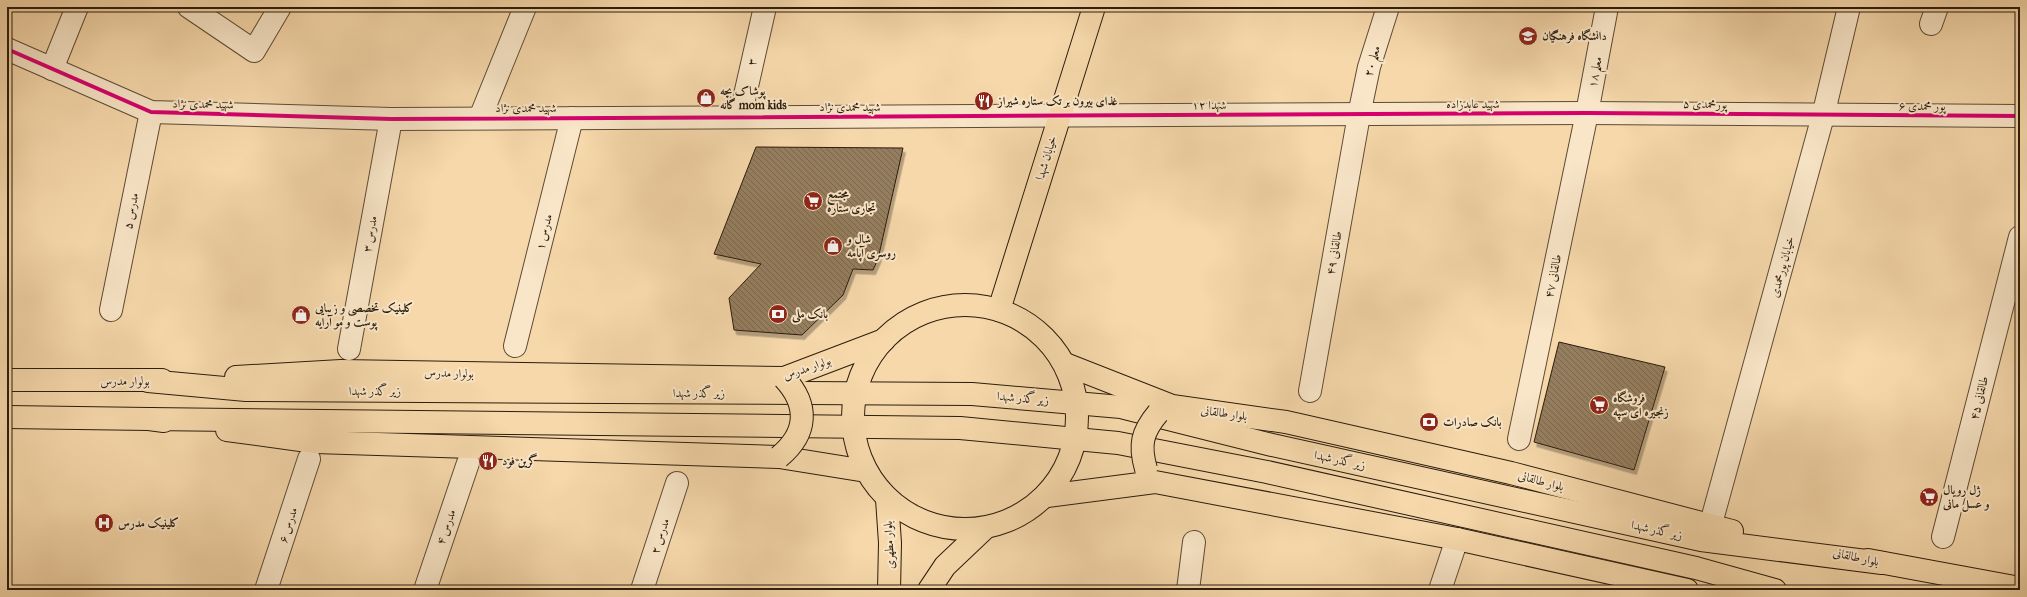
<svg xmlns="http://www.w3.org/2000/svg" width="2027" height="597" font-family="'IM FELL Great Primer',Amiri,serif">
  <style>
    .building { fill: url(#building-back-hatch); stroke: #2b1c0d; filter: url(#shadow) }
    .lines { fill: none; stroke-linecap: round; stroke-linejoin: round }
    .minor-casing { stroke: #5e4b34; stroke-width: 24 }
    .major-casing { stroke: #2b1c0d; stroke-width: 24 }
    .minor { stroke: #f9e6c8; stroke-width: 22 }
    .major { stroke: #f6d8ab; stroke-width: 22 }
    .major-bridge-casing { stroke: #2b1c0d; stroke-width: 24; stroke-linecap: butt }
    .major-bridge { stroke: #f6d8ab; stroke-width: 22 }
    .cycleway-casing { stroke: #f9e6c8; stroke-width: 6 }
    .cycleway { stroke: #d6006c; stroke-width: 4 }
    .labels { text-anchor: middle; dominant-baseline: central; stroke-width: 4; stroke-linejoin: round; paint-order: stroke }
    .poi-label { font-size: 12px; font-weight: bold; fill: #2b1c0d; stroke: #f9e6c8; text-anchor: start }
    .street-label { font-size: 12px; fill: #2b1c0d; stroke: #f9e6c8 }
  </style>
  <defs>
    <pattern id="building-back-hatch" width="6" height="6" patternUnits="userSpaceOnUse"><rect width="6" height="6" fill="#957e5f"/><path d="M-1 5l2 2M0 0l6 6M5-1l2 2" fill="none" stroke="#7a664d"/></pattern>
    <filter id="shadow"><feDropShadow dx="2.5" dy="4.5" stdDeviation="0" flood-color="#0004"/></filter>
  </defs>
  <rect width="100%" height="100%" fill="#f6d8ab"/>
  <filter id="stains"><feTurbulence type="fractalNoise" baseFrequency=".005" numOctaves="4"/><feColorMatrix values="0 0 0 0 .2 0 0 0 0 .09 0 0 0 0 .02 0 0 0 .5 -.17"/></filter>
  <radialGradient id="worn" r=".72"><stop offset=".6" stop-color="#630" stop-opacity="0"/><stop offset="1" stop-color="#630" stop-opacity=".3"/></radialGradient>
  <g class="building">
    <polygon points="756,147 903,148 878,259 873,270 853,269 843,295 802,335 734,330 729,298 761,264 714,254"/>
    <polygon points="1559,342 1665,367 1634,470 1534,442"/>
  </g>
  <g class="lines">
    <g class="minor-casing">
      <g id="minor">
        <polyline points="189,7 254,51 280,7"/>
        <polyline points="1931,24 1937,7"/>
        <polyline points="7,49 151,112 391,119 1587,113 2020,116"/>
        <polyline points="52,69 77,7"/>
        <polyline points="740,117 765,7"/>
        <polyline points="480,118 525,7"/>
        <polyline points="111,310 151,112"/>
        <polyline points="515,346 572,118"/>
        <polyline points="349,349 391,119"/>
        <polyline points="1310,391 1359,115 1369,67 1388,7"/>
        <polyline points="1519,439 1587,113 1607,7"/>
        <polyline points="1710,527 1823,116 1849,7"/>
        <polyline points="1943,537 2020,237"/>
        <polyline points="266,590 309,459"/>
        <polyline points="425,590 468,463"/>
        <polyline points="642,590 677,483"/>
        <polyline points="1188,590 1194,542"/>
        <polyline points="1440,590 1457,539"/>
      </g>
    </g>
    <g class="major-casing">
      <g id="major">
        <circle cx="965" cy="417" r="112"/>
        <polyline points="999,310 1094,7"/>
        <polyline points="1065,364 1172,406 1286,422 1511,473 1732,531"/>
        <polyline points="236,377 341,371 784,378 884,340"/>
        <polyline points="7,380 162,380"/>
        <polyline points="148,381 246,390 972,394 1121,407 1272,445 1701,540 1882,563"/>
        <polyline points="7,417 149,419 164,421"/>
        <polyline points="149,419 960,428 1118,443 1267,472 1696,568 1775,590"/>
        <polyline points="227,430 315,442 779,457 866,471"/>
        <polyline points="1047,496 1155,482 1457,539 1687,590"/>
        <polyline points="887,499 890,543 889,590"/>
        <polyline points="1868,560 2020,588"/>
        <polyline points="929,590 945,566 984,529"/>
      </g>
    </g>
    <use href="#minor" class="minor"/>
    <use href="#major" class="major"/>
    <g class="major-bridge-casing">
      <g id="major-bridge">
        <path d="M779 457C808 433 809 405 784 378"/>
        <path d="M1146 469C1139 445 1142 432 1158 413"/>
      </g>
    </g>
    <use href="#major-bridge" class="major-bridge"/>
    <g class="cycleway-casing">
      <polyline id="cycleway" points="7,49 151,112 391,119 1587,113 2020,116"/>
    </g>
    <use href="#cycleway" class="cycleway"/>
  </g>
  <defs>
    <g id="university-disc" transform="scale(1)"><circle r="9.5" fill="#8f2418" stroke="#f9e6c8"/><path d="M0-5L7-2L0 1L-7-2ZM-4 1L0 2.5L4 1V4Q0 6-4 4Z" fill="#fff"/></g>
    <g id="shop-disc" transform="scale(1)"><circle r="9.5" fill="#8f2418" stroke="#f9e6c8"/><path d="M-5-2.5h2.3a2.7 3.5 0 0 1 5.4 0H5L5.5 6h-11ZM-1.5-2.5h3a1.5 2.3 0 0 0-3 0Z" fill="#fff"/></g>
    <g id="restaurant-disc" transform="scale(1)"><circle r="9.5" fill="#8f2418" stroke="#f9e6c8"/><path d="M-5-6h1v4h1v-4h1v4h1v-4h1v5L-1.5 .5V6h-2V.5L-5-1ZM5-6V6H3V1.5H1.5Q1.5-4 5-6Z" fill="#fff"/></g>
    <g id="supermarket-disc" transform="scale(1)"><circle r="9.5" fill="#8f2418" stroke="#f9e6c8"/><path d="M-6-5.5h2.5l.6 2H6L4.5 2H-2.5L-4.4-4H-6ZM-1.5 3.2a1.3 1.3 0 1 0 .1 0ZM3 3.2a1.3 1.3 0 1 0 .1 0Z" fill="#fff"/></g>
    <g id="bank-disc" transform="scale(1)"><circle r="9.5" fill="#8f2418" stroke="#f9e6c8"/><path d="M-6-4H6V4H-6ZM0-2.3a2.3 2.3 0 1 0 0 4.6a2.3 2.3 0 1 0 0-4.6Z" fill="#fff"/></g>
    <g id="hospital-disc" transform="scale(1)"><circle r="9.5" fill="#8f2418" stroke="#f9e6c8"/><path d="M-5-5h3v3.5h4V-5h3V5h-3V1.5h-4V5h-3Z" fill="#fff"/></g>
  </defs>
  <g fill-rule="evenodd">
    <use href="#university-disc" x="1528" y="36"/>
    <use href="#shop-disc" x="706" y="98"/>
    <use href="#restaurant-disc" x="984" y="101"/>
    <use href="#supermarket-disc" x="813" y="201"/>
    <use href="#shop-disc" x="833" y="246"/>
    <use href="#bank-disc" x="778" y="314"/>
    <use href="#shop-disc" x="301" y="315"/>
    <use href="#supermarket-disc" x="1599" y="405"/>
    <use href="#bank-disc" x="1429" y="422"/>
    <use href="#restaurant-disc" x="488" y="461"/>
    <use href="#supermarket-disc" x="1929" y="497"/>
    <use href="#hospital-disc" x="104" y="523"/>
  </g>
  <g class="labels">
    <g class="poi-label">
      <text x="1542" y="36">دانشگاه فرهنگیان</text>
      <text x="720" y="91">پوشاک بچه<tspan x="720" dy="14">گانه mom kids</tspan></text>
      <text x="998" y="101">غذای بیرون بر تک ستاره شیراز</text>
      <text x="827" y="194">مجتمع<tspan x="827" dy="14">تجاری ستاره</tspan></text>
      <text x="847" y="239">شال و<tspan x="847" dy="14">روسری آپامه</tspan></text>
      <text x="315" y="308">کلینیک تخصصی و زیبایی<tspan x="315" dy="14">پوست و مو آرایه</tspan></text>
      <text x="792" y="314">بانک ملی</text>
      <text x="1613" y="398">فروشگاه<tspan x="1613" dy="14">زنجیره ای سپه</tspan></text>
      <text x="1443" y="422">بانک صادرات</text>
      <text x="502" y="461">گرین فود</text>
      <text x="1943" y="490">ژل رویال<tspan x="1943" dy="14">و عسل مانی</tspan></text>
      <text x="118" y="523">کلینیک مدرس</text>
    </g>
    <g class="street-label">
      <text transform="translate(1372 61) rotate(-74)">معلم ۲۰</text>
      <text transform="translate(752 62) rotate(-77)">۳</text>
      <text transform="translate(1595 72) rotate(-79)">معلم ۱۸</text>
      <text transform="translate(203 104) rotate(1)">شهید محمدی نژاد</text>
      <text x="1473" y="104">شهید عابدزاده</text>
      <text transform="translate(1705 104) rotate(1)">پورمحمدی ۵</text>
      <text x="1209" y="105">۱۲ شهدا</text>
      <text x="1922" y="106">پور محمدی ۶</text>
      <text x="850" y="107">شهید محمدی نژاد</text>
      <text x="526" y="108">شهید محمدی نژاد</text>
      <text transform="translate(1046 158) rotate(-73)">خیابان شهدا</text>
      <text transform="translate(131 211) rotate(-79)">مدرس ۵</text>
      <text transform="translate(544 232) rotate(-76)">مدرس ۱</text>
      <text transform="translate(370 234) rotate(-80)">مدرس ۳</text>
      <text transform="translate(1334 253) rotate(-80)">طالقانی ۴۹</text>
      <text transform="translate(1782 267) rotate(-75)">خیابان پورمحمدی</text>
      <text transform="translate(1553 276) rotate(-78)">طالقانی ۴۷</text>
      <text transform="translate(807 368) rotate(-19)">بولوار مدرس</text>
      <text transform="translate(449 373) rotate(1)">بولوار مدرس</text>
      <text x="125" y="381">بولوار مدرس</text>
      <text x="375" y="391">زیر گذر شهدا</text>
      <text x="699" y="393">زیر گذر شهدا</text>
      <text transform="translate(1023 398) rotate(5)">زیر گذر شهدا</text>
      <text transform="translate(1979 398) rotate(-76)">طالقانی ۴۵</text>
      <text transform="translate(1224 413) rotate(8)">بلوار طالقانی</text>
      <text transform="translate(1340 460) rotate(12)">زیر گذر شهدا</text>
      <text transform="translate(1541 481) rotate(15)">بلوار طالقانی</text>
      <text transform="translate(288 525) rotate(-72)">مدرس ۶</text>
      <text transform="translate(446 527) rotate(-71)">مدرس ۴</text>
      <text transform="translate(1657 530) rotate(12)">زیر گذر شهدا</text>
      <text transform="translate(660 536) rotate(-72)">مدرس ۲</text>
      <text transform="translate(889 545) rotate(-93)">بلوار مطهری</text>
      <text transform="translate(1856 557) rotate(12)">بلوار طالقانی</text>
    </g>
  </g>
  <rect width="2027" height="597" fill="none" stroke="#f6d8ab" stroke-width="24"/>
  <rect x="8" y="8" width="2011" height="581" fill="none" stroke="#2b1c0d" stroke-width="2"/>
  <rect x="12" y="12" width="2003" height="573" fill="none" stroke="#2b1c0d"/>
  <rect width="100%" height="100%" filter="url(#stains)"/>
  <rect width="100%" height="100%" fill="url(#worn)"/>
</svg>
